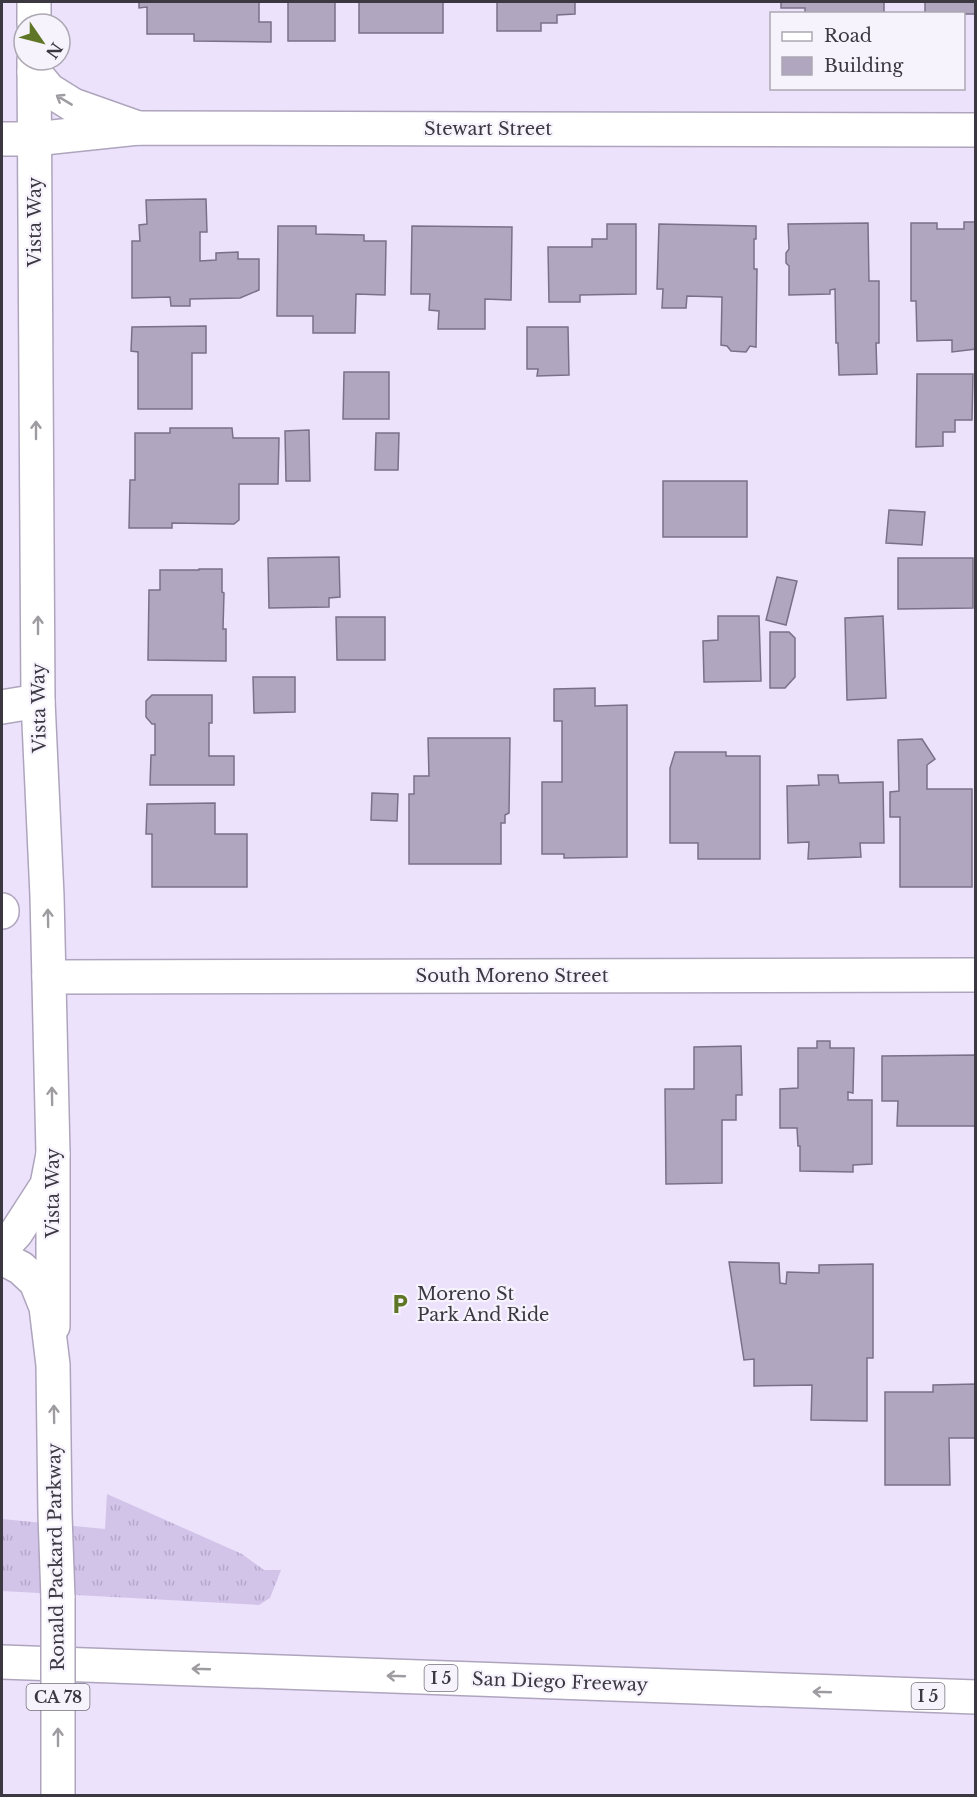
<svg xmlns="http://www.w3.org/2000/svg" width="977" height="1797" font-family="'Libre Baskerville',serif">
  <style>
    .grass { fill: url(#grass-tufts) }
    .building { fill: #b0a6bf; stroke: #7a7188; stroke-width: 1.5 }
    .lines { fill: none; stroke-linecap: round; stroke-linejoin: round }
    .minor-casing { stroke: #aea5bd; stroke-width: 36 }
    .major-casing { stroke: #aea5bd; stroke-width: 36 }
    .highway-casing { stroke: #aea5bd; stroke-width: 36 }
    .minor { stroke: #fff; stroke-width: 33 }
    .major { stroke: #fff; stroke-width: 33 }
    .highway { stroke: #fff; stroke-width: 33 }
    .highway-bridge-casing { stroke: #aea5bd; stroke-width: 36; stroke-linecap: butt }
    .highway-bridge { stroke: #fff; stroke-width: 33 }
    .oneway { stroke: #9e9ca0 }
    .labels { text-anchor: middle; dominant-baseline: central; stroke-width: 4.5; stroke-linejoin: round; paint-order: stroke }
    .shield { fill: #f7f3fd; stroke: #74707a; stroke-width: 1.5 }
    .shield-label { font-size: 16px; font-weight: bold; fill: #3c3842 }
    .street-label { font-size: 18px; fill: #3c3842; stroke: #f7f3fd }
    .poi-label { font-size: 18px; fill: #3c3842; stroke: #f7f3fd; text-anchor: start }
  </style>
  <defs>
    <pattern id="grass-tufts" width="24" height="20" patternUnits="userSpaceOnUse" patternTransform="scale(1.5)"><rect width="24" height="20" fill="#d2c3e9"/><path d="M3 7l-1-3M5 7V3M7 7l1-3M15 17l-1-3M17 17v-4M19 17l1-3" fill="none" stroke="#b5a8c9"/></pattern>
  </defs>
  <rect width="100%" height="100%" fill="#ece2fc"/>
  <polygon class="grass" points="107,1494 242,1554 264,1570 281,1570 270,1598 259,1605 2,1591 2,1519 105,1529"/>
  <g class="building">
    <polygon points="139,2 259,2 259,22 271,22 271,42 194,41 194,34 147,34 147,7 139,8"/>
    <rect x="288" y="2" width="47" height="39"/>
    <rect x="359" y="2" width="84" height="31"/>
    <polygon points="497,2 575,2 575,14 557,15 557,23 541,23 541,31 497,31"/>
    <polygon points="781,2 884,2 884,14 805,14 805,8 781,8"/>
    <rect x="925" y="2" width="51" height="12"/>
    <polygon points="206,199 207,232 200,232 200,261 216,260 216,253 238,252 238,259 259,259 259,290 240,298 190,299 190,306 171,306 170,297 132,298 132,241 140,241 139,225 147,224 146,200"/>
    <polygon points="964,222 976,222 976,349 952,352 952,340 917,341 916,301 911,301 911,223 937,223 937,229 964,229"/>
    <polygon points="868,223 869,281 879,281 879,343 876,343 877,374 839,375 838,343 836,343 835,289 830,290 830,294 789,295 789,266 786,263 786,253 789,249 788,224"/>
    <polygon points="607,224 636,224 636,294 580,295 580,302 549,302 548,247 592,247 592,239 607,239"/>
    <polygon points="659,224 756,226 756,239 754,239 754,269 757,269 756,347 750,346 746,352 731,351 727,346 721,345 722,297 687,296 686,308 662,308 663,289 657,289"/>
    <polygon points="278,226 316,226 316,234 364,235 364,241 386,241 385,295 356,294 355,333 313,333 313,316 277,316"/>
    <polygon points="412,226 512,227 511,300 485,299 485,329 438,329 439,311 429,310 430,294 411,294"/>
    <polygon points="206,326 206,353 192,353 192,409 138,409 138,352 131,351 132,327"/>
    <polygon points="527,327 568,327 569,375 537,376 538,369 527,369"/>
    <polygon points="344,372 389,372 389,419 343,419"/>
    <polygon points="917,374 973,374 972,420 955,420 955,432 943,432 943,446 916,447"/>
    <polygon points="170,428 232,428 233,438 279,438 278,484 239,484 239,520 234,524 172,523 172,528 129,528 130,480 135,480 135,433 170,433"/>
    <polygon points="309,430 310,481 286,481 285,431"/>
    <polygon points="376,433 399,433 398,470 375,470"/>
    <rect x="663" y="481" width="84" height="56"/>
    <polygon points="889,510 925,512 922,545 886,543"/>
    <polygon points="339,557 340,597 329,598 329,607 269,608 268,558"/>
    <polygon points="898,558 973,558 973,608 898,609"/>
    <polygon points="199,569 222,569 222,592 224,593 223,629 226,629 226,661 148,660 149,590 160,590 160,570 199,570"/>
    <polygon points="777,577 797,581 786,625 766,620"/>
    <polygon points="718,616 759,616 761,681 704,682 703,641 718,640"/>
    <polygon points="883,616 886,698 847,700 845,618"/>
    <polygon points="336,617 385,617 385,660 337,660"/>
    <polygon points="770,632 789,632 795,638 795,677 785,688 770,688"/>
    <polygon points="253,677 295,677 295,712 254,713"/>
    <polygon points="595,688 595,706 627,705 627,857 564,858 564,854 542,854 542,782 562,782 562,721 554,721 554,689"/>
    <polygon points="152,695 212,695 212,723 209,723 209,756 234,756 234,785 150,785 151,755 155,755 155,724 152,724 146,717 146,701"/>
    <polygon points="428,738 510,738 509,813 505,815 505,823 501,823 501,864 409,864 409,794 414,794 414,776 429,776"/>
    <polygon points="922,739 935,759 927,765 927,789 972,789 972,887 900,887 900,817 890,817 890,792 899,791 898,740"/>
    <polygon points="675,752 726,752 726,756 760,756 760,859 698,859 698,843 670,843 670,768"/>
    <polygon points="818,775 838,775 839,783 883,782 884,843 860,843 861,857 808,859 809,842 788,843 787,786 819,785"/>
    <polygon points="372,793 398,794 397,821 371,820"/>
    <polygon points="215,803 215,834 247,834 247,887 152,887 152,834 146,834 147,804"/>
    <polygon points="817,1041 830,1041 830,1048 854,1048 853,1093 848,1092 848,1100 872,1100 872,1164 853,1165 853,1172 800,1171 800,1146 798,1146 797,1128 780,1128 780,1089 798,1088 798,1048 817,1048"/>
    <polygon points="741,1046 742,1095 736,1095 736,1120 722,1120 722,1183 666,1184 665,1089 694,1089 694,1047"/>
    <polygon points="976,1055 976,1126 897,1126 898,1101 882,1101 882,1056"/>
    <polygon points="729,1262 779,1263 780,1283 786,1284 787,1272 819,1273 819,1265 873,1264 873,1358 867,1358 867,1421 811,1420 812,1385 754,1386 754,1359 744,1360"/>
    <polygon points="976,1384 976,1438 949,1438 950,1485 885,1485 885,1392 933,1392 933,1385"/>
  </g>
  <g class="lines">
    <g class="minor-casing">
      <g id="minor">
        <polyline points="2,139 34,139 138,128 976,130"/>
        <polyline points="49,977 976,975"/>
      </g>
    </g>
    <g class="major-casing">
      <g id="major">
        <polyline points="34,24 34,2"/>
        <polyline points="34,60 38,701 47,896 53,1154 53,1326"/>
        <polyline points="34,72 49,90 73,105 138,128"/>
        <polyline points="2,707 38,701"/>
        <polyline points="2,910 2,912"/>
      </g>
    </g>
    <g class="highway-casing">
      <g id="highway">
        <polyline points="2,1248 16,1233 47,1185 53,1154"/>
        <polyline points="2,1258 21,1268 36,1282 46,1307 53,1365 55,1515 58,1598"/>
        <polyline points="2,1662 976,1697"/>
      </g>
    </g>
    <use href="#minor" class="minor"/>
    <use href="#major" class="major"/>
    <use href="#highway" class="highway"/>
    <g class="highway-bridge-casing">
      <polyline id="highway-bridge" points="58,1598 58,1796"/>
    </g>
    <use href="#highway-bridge" class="highway-bridge"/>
  </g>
  <defs><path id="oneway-shaft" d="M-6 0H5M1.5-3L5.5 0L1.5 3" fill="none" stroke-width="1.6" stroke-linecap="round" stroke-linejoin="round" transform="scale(1.5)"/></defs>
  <g class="oneway">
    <use href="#oneway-shaft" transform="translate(64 100) rotate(-149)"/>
    <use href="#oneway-shaft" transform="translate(36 430) rotate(-90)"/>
    <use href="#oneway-shaft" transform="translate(38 625) rotate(-90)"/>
    <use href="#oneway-shaft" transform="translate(48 918) rotate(-91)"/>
    <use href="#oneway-shaft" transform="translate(52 1096) rotate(-91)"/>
    <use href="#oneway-shaft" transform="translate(54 1414) rotate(-91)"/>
    <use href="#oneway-shaft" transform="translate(201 1669) rotate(-178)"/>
    <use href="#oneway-shaft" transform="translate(396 1676) rotate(-178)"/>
    <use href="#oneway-shaft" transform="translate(822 1692) rotate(-178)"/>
    <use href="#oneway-shaft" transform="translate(58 1737) rotate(-90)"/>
  </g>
  <defs>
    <g id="parking-bare" transform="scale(1.62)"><path d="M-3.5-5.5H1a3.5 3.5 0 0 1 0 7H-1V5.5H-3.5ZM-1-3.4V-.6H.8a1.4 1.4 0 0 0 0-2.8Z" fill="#607627" stroke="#f7f3fd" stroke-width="2.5" paint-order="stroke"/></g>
  </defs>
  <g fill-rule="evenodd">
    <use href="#parking-bare" x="400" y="1304"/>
  </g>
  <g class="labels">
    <g class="shield">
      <rect x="424.5" y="1665" width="33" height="26" rx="4.5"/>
      <rect x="911.5" y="1683" width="33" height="26" rx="4.5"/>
      <rect x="26.5" y="1684" width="63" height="26" rx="4.5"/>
    </g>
    <g class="shield-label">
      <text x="441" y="1678">I 5</text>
      <text x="928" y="1696">I 5</text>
      <text x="58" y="1697">CA 78</text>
    </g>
    <g class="street-label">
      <text x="488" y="129">Stewart Street</text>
      <text transform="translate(35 222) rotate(-90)">Vista Way</text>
      <text transform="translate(39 708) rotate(-91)">Vista Way</text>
      <text x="512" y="976">South Moreno Street</text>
      <text transform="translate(53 1193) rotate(-90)">Vista Way</text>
      <text transform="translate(56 1557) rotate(-91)">Ronald Packard Parkway</text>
      <text transform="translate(560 1682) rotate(2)">San Diego Freeway</text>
    </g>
    <g class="poi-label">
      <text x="417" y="1294">Moreno St<tspan x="417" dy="21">Park And Ride</tspan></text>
    </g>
  </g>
  <rect width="977" height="1797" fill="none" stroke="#3c3842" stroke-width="6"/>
  <rect x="770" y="12" width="195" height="78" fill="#f7f3fd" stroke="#aca8b2" stroke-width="1.5"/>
  <rect x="782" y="32" width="30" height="9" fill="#ffffff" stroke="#aca8b2" stroke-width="1.5"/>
  <text x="824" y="42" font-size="18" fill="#3c3842">Road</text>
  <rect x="782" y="57" width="30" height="18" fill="#b0a6bf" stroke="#aca8b2" stroke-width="1.5"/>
  <text x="824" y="72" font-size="18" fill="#3c3842">Building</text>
  <g transform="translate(42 42) rotate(125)"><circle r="28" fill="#f7f3fd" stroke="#aca8b2" stroke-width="1.5"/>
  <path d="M0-4.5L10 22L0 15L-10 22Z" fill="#607627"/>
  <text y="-9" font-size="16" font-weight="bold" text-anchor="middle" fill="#3c3842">N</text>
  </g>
</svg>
